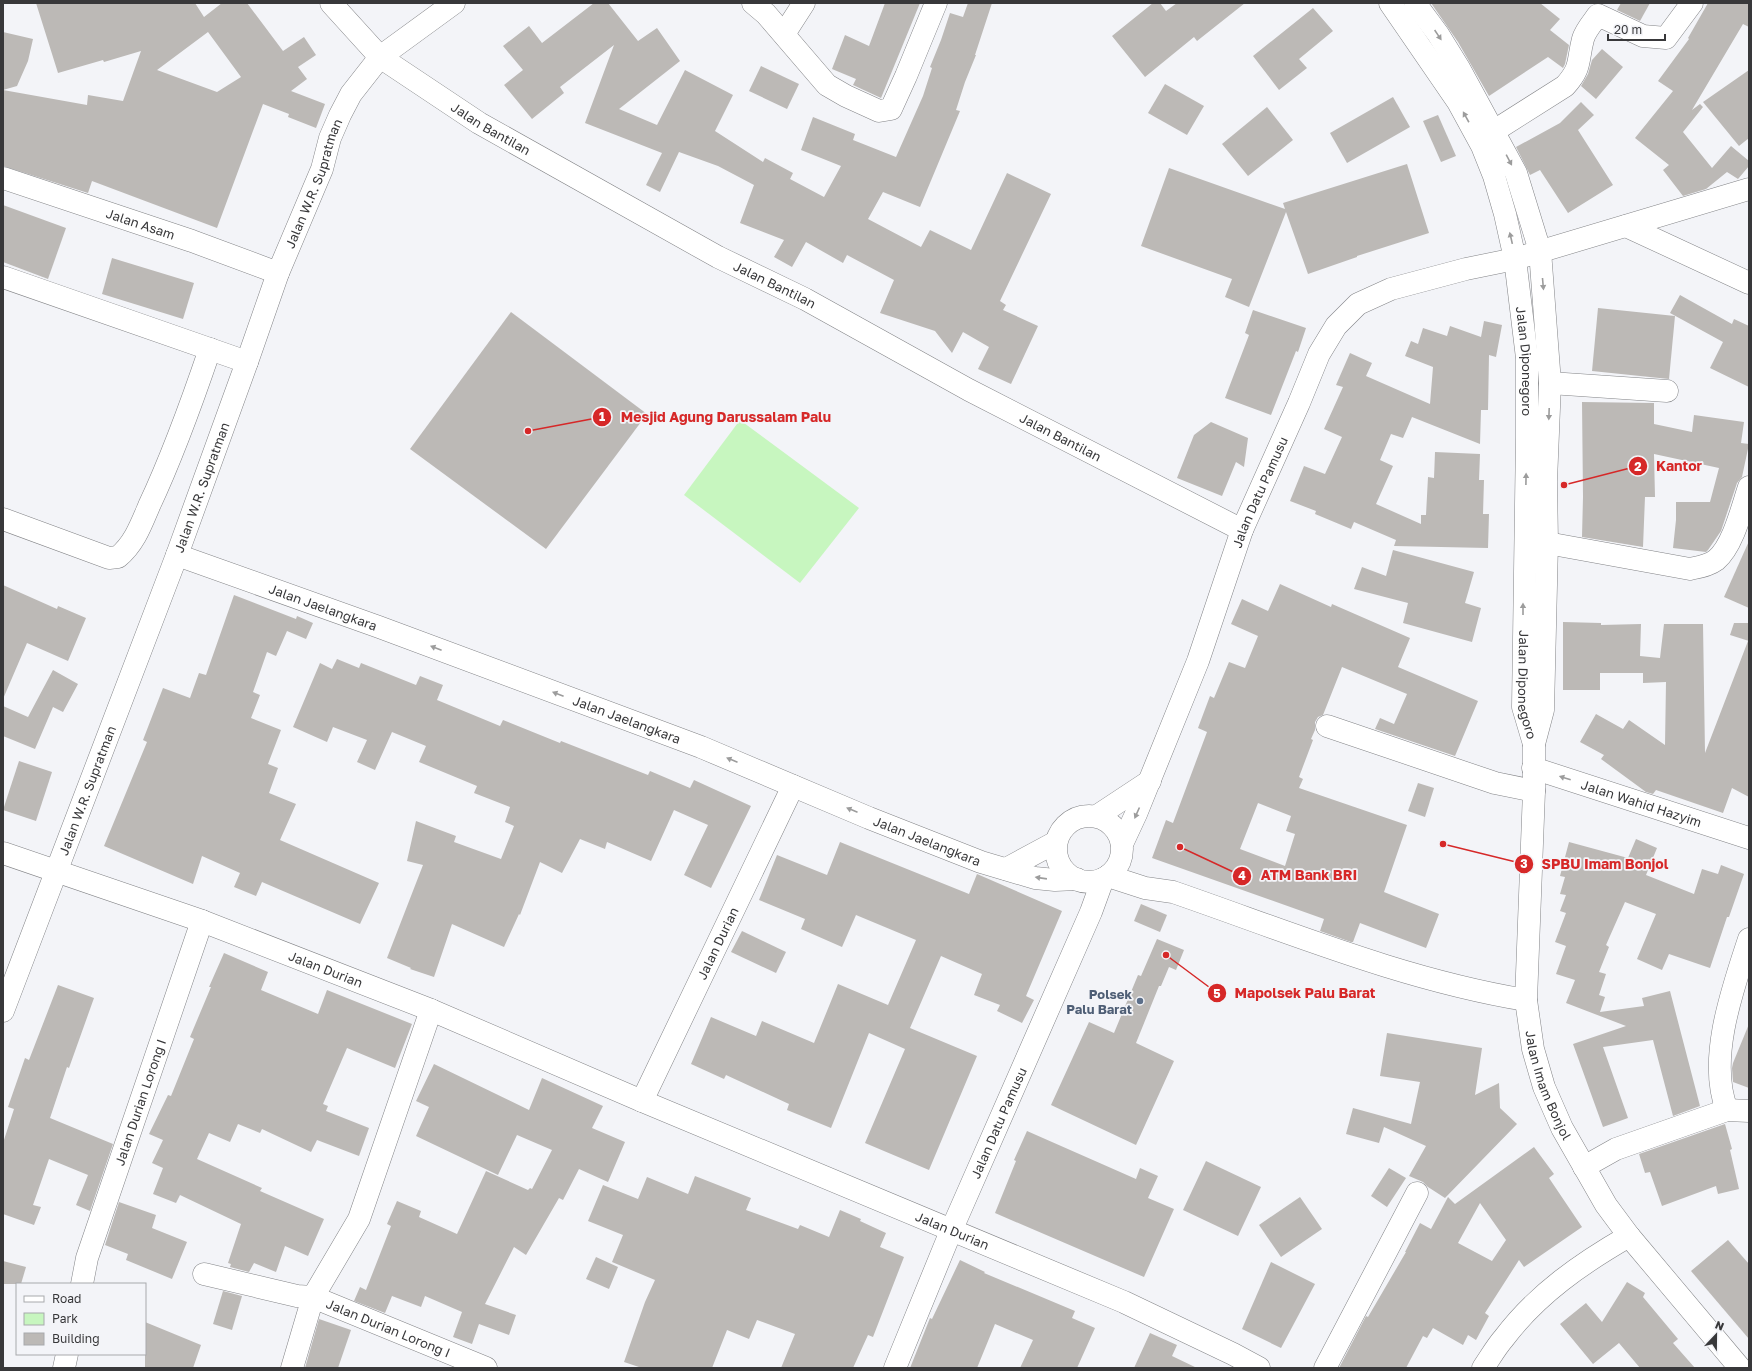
<svg xmlns="http://www.w3.org/2000/svg" width="1752" height="1371" font-family="'Golos Text',sans-serif">
  <style>
    .green { fill: #c7f6bf }
    .building { fill: #bcb9b6; fill-rule: evenodd }
    .lines { fill: none; stroke-linecap: round; stroke-linejoin: round }
    .minor-casing { stroke: #838487; stroke-width: 23 }
    .highway-casing { stroke: #838487; stroke-width: 23 }
    .minor { stroke: #fff; stroke-width: 22 }
    .highway { stroke: #fff; stroke-width: 22 }
    .oneway { fill: #9c9c9c }
    .service-dot { fill: #5c6f8a; stroke: #f3f4f8; stroke-width: 1.5 }
    .labels { text-anchor: middle; dominant-baseline: central; stroke-width: 3.5; stroke-linejoin: round; paint-order: stroke }
    .street-label { font-size: 13px; fill: #38383a; stroke: #f3f4f8 }
    .service-label { font-size: 13px; font-weight: bold; fill: #4e5e75; stroke: #f3f4f8; text-anchor: end }
    .leader { fill: none; stroke: #d62828; stroke-width: 1.5 }
    .callout-dot { fill: #d62828; stroke: #f3f4f8; stroke-width: 1.5 }
    .mark-label { font-size: 12px; text-anchor: middle; font-weight: bold; fill: #fff }
    .callout-label { font-size: 14px; text-anchor: middle; font-weight: bold; fill: #d62828; stroke: #f3f4f8; stroke-width: 3.5; stroke-linejoin: round; paint-order: stroke }
  </style>
  <rect width="100%" height="100%" fill="#f3f4f8"/>
  <polygon class="green" points="740,420 859,508 800,583 684,495"/>
  <g class="building">
    <path d="M36 3H195L204 17 222 3H247L283 51 304 37 316 55 298 67 307 79 291 91 325 104 316 128 288 117 289 114 263 104 217 228 92 181 88 193 3 166V32L33 39 28 61 17 86 3 90 87 105 88 95 123 101 141 51 104 62 103 60 58 73ZM208 32 241 77 217 92 157 70Z"/>
    <polygon points="594,3 608,3 638,41 657,28 680,61 619,109 657,125 685,70 733,95 715,131 763,162 765,158 793,173 790,179 824,197 841,166 801,150 813,117 855,134 853,140 896,157 923,96 932,68 930,67 941,40 950,13 963,17 968,3 992,3 975,55 976,55 965,82 956,110 960,111 920,207 883,192 868,219 921,247 930,230 971,250 1007,173 1051,194 1000,301 1006,305 1003,310 1038,326 1011,384 978,369 989,347 963,332 952,353 935,331 880,313 894,280 847,255 843,263 806,242 792,267 774,257 784,240 740,223 754,185 718,166 679,152 660,192 646,185 662,153 585,123 614,45 560,87 564,93 532,119 504,85 523,70 503,46 529,26 542,43"/>
    <polygon points="885,3 920,3 881,98 853,85 856,79 832,69 845,35 869,46"/>
    <polygon points="1153,3 1160,3 1166,11 1177,3 1245,3 1197,41 1194,37 1145,77 1112,36"/>
    <polygon points="1431,3 1540,3 1560,19 1550,30 1569,45 1565,64 1563,68 1548,57 1489,96 1458,42"/>
    <polygon points="1621,3 1650,3 1640,21 1617,10"/>
    <polygon points="1708,3 1749,3 1749,27 1743,24 1692,110 1700,104 1703,107 1683,132 1712,168 1731,146 1749,161 1749,166 1738,179 1727,172 1706,189 1683,196 1663,170 1669,165 1635,138 1673,91 1658,81 1689,39 1688,38"/>
    <polygon points="1313,8 1333,31 1299,59 1307,68 1279,90 1253,56"/>
    <polygon points="1602,49 1623,67 1596,99 1581,86 1588,74 1592,60"/>
    <polygon points="761,66 799,84 787,109 749,91"/>
    <polygon points="1749,70 1749,138 1739,146 1703,102"/>
    <polygon points="1165,84 1204,106 1187,135 1148,113"/>
    <polygon points="1393,97 1410,127 1347,163 1330,133"/>
    <polygon points="1581,102 1594,115 1578,130 1613,185 1568,213 1540,170 1530,175 1516,147 1560,123"/>
    <polygon points="1267,107 1293,140 1248,176 1222,144"/>
    <polygon points="1438,115 1456,156 1441,162 1423,121"/>
    <polygon points="1407,164 1429,233 1357,256 1357,257 1308,274 1286,212 1249,307 1225,297 1232,279 1141,246 1169,168 1285,209 1283,203"/>
    <polygon points="3,205 66,228 48,279 3,262"/>
    <polygon points="112,258 194,283 183,319 102,294"/>
    <polygon points="1680,295 1732,324 1734,319 1749,326 1749,387 1710,368 1723,342 1670,313"/>
    <polygon points="1598,308 1675,316 1669,379 1592,371"/>
    <polygon points="1253,310 1306,328 1298,352 1296,351 1271,415 1225,398 1249,335 1245,333"/>
    <polygon points="511,312 647,414 546,549 410,449"/>
    <polygon points="1484,321 1502,325 1496,357 1489,355 1488,410 1481,410 1480,444 1412,417 1403,438 1391,434 1380,460 1393,466 1376,504 1421,524 1421,515 1426,515 1428,477 1434,478 1435,452 1480,454 1479,480 1484,480 1483,514 1489,514 1488,548 1394,546 1396,540 1354,522 1351,529 1315,514 1316,511 1290,501 1304,466 1325,474 1342,437 1324,429 1343,387 1336,385 1350,353 1372,363 1366,376 1430,404 1433,367 1405,356 1411,341 1418,344 1423,328 1447,336 1450,326 1481,337"/>
    <polygon points="1582,402 1654,403 1654,424 1692,432 1694,415 1744,422 1741,443 1749,444 1742,477 1737,483 1721,531 1708,550 1706,552 1673,548 1676,520 1676,502 1710,502 1719,468 1654,454 1655,497 1645,497 1643,547 1582,537 1583,497"/>
    <polygon points="1211,422 1248,438 1244,467 1236,462 1222,496 1177,478 1194,435"/>
    <polygon points="1749,541 1749,608 1724,597"/>
    <polygon points="1393,550 1474,572 1465,603 1481,608 1472,642 1403,623 1408,603 1354,589 1362,567 1386,576"/>
    <path d="M1280 584 1331 607 1332 604 1410 638 1398 667 1478 701 1455 756 1375 729 1380 718 1394 724 1407 694 1342 667 1323 715 1318 717 1315 722V730L1311 739 1313 740 1299 777 1303 779 1299 788 1407 825 1384 892 1439 914 1426 948 1360 923 1353 942H1351L1320 931 1324 919 1152 858 1166 820 1173 823 1207 732 1198 728 1210 696 1214 698 1229 662 1245 668 1258 636 1231 624 1242 599 1268 611ZM1258 803 1291 816 1286 831 1295 834 1285 866 1240 849Z"/>
    <polygon points="3,585 57,609 58,606 86,618 68,661 27,643 3,699"/>
    <polygon points="234,595 296,619 297,616 313,623 306,639 287,631 276,656 267,652 253,692 260,695 251,718 281,730 268,764 278,768 269,793 296,804 280,840 379,883 360,924 262,882 256,896 234,887 240,873 202,856 193,884 104,846 147,742 143,740 163,688 190,698 199,673 206,675"/>
    <polygon points="1563,622 1601,623 1601,625 1641,624 1640,656 1660,658 1664,624 1703,624 1705,753 1748,641 1749,642 1749,797 1732,788 1723,813 1656,790 1653,794 1646,792 1601,759 1604,755 1580,742 1596,714 1623,729 1629,720 1665,745 1666,682 1643,683 1643,673 1600,673 1600,690 1563,690"/>
    <polygon points="1734,623 1749,623 1749,641 1730,635"/>
    <polygon points="337,659 359,668 361,663 416,685 420,676 443,685 437,700 500,726 503,720 560,743 561,741 648,775 650,771 690,788 694,780 751,806 711,888 684,875 708,825 674,810 651,861 607,842 605,849 580,839 562,873 540,862 520,915 519,914 504,947 452,924 434,977 410,969 411,968 387,958 423,865 407,861 416,821 456,836 454,842 501,859 514,826 505,822 510,807 474,793 477,786 419,762 426,746 392,732 375,770 357,762 367,740 333,727 327,742 293,727 320,663 332,669"/>
    <polygon points="53,670 78,684 63,712 53,707 35,749 3,736 3,706 28,717"/>
    <polygon points="19,761 52,772 36,821 3,810"/>
    <polygon points="1418,783 1434,788 1425,817 1408,811"/>
    <polygon points="1636,839 1657,848 1646,875 1694,894 1702,869 1718,874 1721,865 1744,874 1729,917 1727,917 1710,968 1669,954 1662,970 1637,959 1656,914 1625,902 1606,945 1609,947 1599,972 1606,974 1599,995 1605,997 1600,1012 1644,1006 1642,998 1670,991 1700,1106 1673,1116 1653,1040 1603,1047 1628,1118 1603,1127 1573,1044 1626,1026 1566,1003 1575,980 1556,974 1566,946 1555,942 1566,913 1560,911 1566,895 1560,894 1565,877 1560,876 1569,842 1628,858"/>
    <polygon points="840,842 969,894 977,874 1062,911 1026,996 1034,1000 1022,1023 997,1011 1000,1005 974,995 982,974 941,956 910,1028 977,1056 929,1170 865,1143 905,1049 869,1033 831,1128 787,1110 789,1104 726,1075 724,1079 691,1064 711,1017 756,1036 762,1021 814,1043 838,984 888,1005 916,940 856,915 842,947 801,929 805,919 759,900 777,855 827,875"/>
    <polygon points="1141,904 1167,915 1160,932 1134,921"/>
    <polygon points="742,931 786,952 776,973 731,952"/>
    <polygon points="1157,939 1184,950 1176,970 1169,967 1161,986 1159,986 1136,1043 1174,1061 1136,1145 1051,1105 1089,1022 1114,1033 1138,975 1141,976"/>
    <polygon points="224,953 268,972 261,990 318,1014 327,990 412,1024 395,1068 347,1048 323,1104 328,1106 326,1111 369,1128 359,1156 317,1140 311,1152 262,1129 260,1133 238,1124 230,1142 209,1133 197,1159 262,1188 260,1191 324,1219 308,1256 285,1246 276,1272 254,1263 249,1272 230,1267 231,1264 228,1263 241,1224 180,1195 176,1203 153,1194 163,1168 152,1163 163,1140 149,1134 168,1095 171,1096 194,1039 190,1037 211,987 209,987"/>
    <polygon points="58,985 94,998 69,1068 67,1067 50,1118 113,1144 90,1211 76,1205 88,1175 49,1159 33,1205 41,1207 34,1225 3,1214 3,1143 14,1109 8,1107 25,1058 29,1060"/>
    <polygon points="1749,1024 1749,1088 1733,1082 1732,1068 1733,1063"/>
    <polygon points="1387,1033 1482,1048 1475,1095 1499,1083 1500,1108 1517,1124 1445,1198 1428,1187 1423,1182 1409,1176 1426,1146 1384,1127 1379,1143 1346,1134 1353,1108 1411,1124 1420,1082 1380,1076"/>
    <polygon points="434,1064 529,1110 542,1078 603,1106 592,1128 625,1142 608,1182 579,1169 563,1200 559,1198 526,1255 514,1247 485,1304 516,1315 509,1335 479,1324 472,1344 453,1337 462,1312 425,1296 421,1307 392,1296 385,1313 354,1301 360,1287 366,1290 391,1226 387,1224 397,1201 421,1211 419,1217 457,1234 486,1171 528,1190 530,1188 532,1189 552,1150 517,1135 498,1175 416,1136 429,1107 416,1101"/>
    <polygon points="1725,1124 1732,1149 1730,1150 1739,1189 1718,1194 1716,1186 1662,1206 1650,1172 1645,1173 1639,1154"/>
    <polygon points="1027,1131 1136,1179 1140,1168 1158,1176 1148,1198 1174,1209 1144,1277 995,1213 1016,1161 1014,1160"/>
    <path d="M1534 1147 1554 1174 1549 1178 1582 1227 1524 1267 1519 1260 1485 1313 1489 1316 1476 1340 1468 1335 1463 1345 1433 1328 1427 1338 1423 1336 1406 1368H1339L1366 1316 1368 1317 1406 1252H1405L1420 1223 1431 1229 1448 1197 1455 1204ZM1480 1203 1506 1240 1492 1261 1458 1243Z"/>
    <polygon points="1206,1161 1261,1187 1238,1236 1183,1210"/>
    <polygon points="1389,1168 1406,1178 1387,1207 1371,1196"/>
    <polygon points="695,1176 751,1198 746,1210 798,1229 800,1225 829,1237 840,1210 861,1219 860,1221 886,1233 880,1247 904,1257 873,1337 868,1335 853,1368 781,1368 795,1334 757,1320 749,1339 727,1330 712,1368 642,1368 624,1362 645,1302 655,1280 612,1262 623,1235 588,1221 603,1185 638,1199 647,1177 688,1194"/>
    <polygon points="1300,1197 1322,1229 1281,1257 1259,1225"/>
    <polygon points="119,1202 156,1215 152,1228 187,1242 172,1279 126,1260 128,1254 105,1245"/>
    <polygon points="1728,1240 1749,1264 1749,1339 1691,1271"/>
    <polygon points="596,1257 618,1267 609,1289 586,1279"/>
    <polygon points="960,1260 985,1272 984,1273 1075,1311 1072,1318 1095,1328 1077,1368 1020,1368 1033,1340 995,1324 977,1368 910,1368 930,1318 932,1319"/>
    <polygon points="3,1261 26,1267 21,1284 3,1284"/>
    <polygon points="1271,1262 1315,1284 1281,1348 1242,1329"/>
    <polygon points="1627,1282 1645,1293 1643,1297 1678,1339 1673,1343 1695,1368 1640,1368 1619,1343 1593,1364 1560,1324 1586,1303 1602,1322"/>
    <polygon points="223,1291 242,1296 232,1330 213,1324"/>
    <polygon points="319,1319 351,1330 338,1368 305,1368"/>
    <polygon points="145,1322 201,1345 193,1368 145,1368"/>
    <polygon points="1150,1333 1177,1345 1172,1356 1197,1368 1134,1368"/>
  </g>
  <g class="lines">
    <g class="minor-casing">
      <g id="minor">
        <path id="s1" d="M331 3 380 57 479 123 718 257 805 299 969 390 1242 530"/>
        <polyline points="753,3 766,14 827,85 846,96 879,111 891,109 906,76 936,3"/>
        <polyline points="784,34 804,3"/>
        <path d="M1494 131 1565 86C1582 67 1577 62 1583 39 1585 31 1593 22 1598 15L1643 36 1666 38 1692 3"/>
        <path id="s2" d="M3 178 192 241 278 273"/>
        <polyline points="1626,226 1749,283"/>
        <polyline points="3,277 247,362"/>
        <polyline points="1550,383 1667,391"/>
        <path d="M3 519 109 558 118 557C134 544 141 525 149 506 173 455 192 402 210 349"/>
        <path d="M1547 543 1690 569C1699 567 1708 566 1716 560 1733 546 1742 508 1749 487"/>
        <path id="s3" d="M177 555 379 627 701 747 869 818 981 862 1035 878 1055 880 1077 879"/>
        <polyline points="1327,726 1495,783 1534,791"/>
        <path id="s4" d="M1533 768 1749 838"/>
        <polyline points="1097,816 1150,781"/>
        <circle cx="1089" cy="849" r="33"/>
        <path id="s5" d="M1122 844 1136 814 1198 661 1242 530 1299 403 1319 354 1336 326 1358 304 1391 289 1466 269 1515 259 1749 189"/>
        <path id="s6" d="M3 853 202 921 431 1010 642 1101 1124 1302 1233 1354 1259 1368"/>
        <polyline points="1006,869 1056,842"/>
        <path d="M1108 876 1145 888 1173 892C1289 932 1404 980 1526 1000"/>
        <path id="s7" d="M3 1011 177 555 247 362 278 273 322 169 330 138 340 115 351 94 380 57 454 3"/>
        <path id="s8" d="M642 1101 793 786"/>
        <path d="M1727 1110C1707 1059 1733 988 1749 939"/>
        <polyline points="1584,1167 1616,1149 1727,1110 1749,1111"/>
        <path id="s9" d="M204 1274 297 1296 313 1297 486 1368"/>
        <path id="s10" d="M82 1284 87 1258 202 921"/>
        <polyline points="64,1368 67,1354"/>
        <polyline points="292,1368 313,1297 359,1219 431,1010"/>
        <path id="s11" d="M895 1368 951 1231 1091 912 1103 879"/>
        <polyline points="1325,1368 1417,1193"/>
        <path d="M1483 1368C1490 1358 1496 1347 1504 1338 1537 1294 1582 1263 1629 1236"/>
      </g>
    </g>
    <g class="highway-casing">
      <g id="highway">
        <path id="s12" d="M1390 3 1458 102 1482 146 1494 176 1505 214 1515 259 1527 358V437L1523 707 1534 744"/>
        <path id="s13" d="M1415 3 1438 34 1459 68 1516 173 1540 251 1550 383 1546 481 1547 543 1543 710 1534 744V791L1526 1000 1533 1049 1544 1087 1562 1128 1606 1205 1629 1236 1740 1368"/>
      </g>
    </g>
    <use href="#minor" class="minor"/>
    <use href="#highway" class="highway"/>
  </g>
  <defs><path id="oneway-solid" d="M-6-.8H1V-3.2L6.5 0L1 3.2V.8H-6Z"/></defs>
  <g class="oneway">
    <use href="#oneway-solid" transform="translate(1438 35) rotate(56)"/>
    <use href="#oneway-solid" transform="translate(1466 117) rotate(-119)"/>
    <use href="#oneway-solid" transform="translate(1509 160) rotate(62)"/>
    <use href="#oneway-solid" transform="translate(1511 238) rotate(-103)"/>
    <use href="#oneway-solid" transform="translate(1543 284) rotate(85)"/>
    <use href="#oneway-solid" transform="translate(1549 414) rotate(92)"/>
    <use href="#oneway-solid" transform="translate(1526 479) rotate(-89)"/>
    <use href="#oneway-solid" transform="translate(1523 609) rotate(-90)"/>
    <use href="#oneway-solid" transform="translate(436 648) rotate(-159)"/>
    <use href="#oneway-solid" transform="translate(558 694) rotate(-159)"/>
    <use href="#oneway-solid" transform="translate(732 760) rotate(-157)"/>
    <use href="#oneway-solid" transform="translate(1565 778) rotate(-162)"/>
    <use href="#oneway-solid" transform="translate(852 810) rotate(-157)"/>
    <use href="#oneway-solid" transform="translate(1137 813) rotate(114)"/>
    <use href="#oneway-solid" transform="translate(1041 878) rotate(-172)"/>
  </g>
  <circle class="service-dot" cx="1140" cy="1001" r="4"/>
  <g class="labels">
    <g class="street-label">
      <text stroke="none"><textPath href="#s1" startOffset="205">Jalan Bantilan</textPath></text>
      <text stroke="none"><textPath href="#s7" startOffset="884">Jalan W.R. Supratman</textPath></text>
      <text stroke="none"><textPath href="#s2" startOffset="145">Jalan Asam</textPath></text>
      <text stroke="none"><textPath href="#s1" startOffset="529">Jalan Bantilan</textPath></text>
      <text stroke="none"><textPath href="#s12" startOffset="391">Jalan Diponegoro</textPath></text>
      <text stroke="none"><textPath href="#s1" startOffset="853">Jalan Bantilan</textPath></text>
      <text stroke="none"><textPath href="#s7" startOffset="560">Jalan W.R. Supratman</textPath></text>
      <text stroke="none"><textPath href="#s5" startOffset="378">Jalan Datu Pamusu</textPath></text>
      <text stroke="none"><textPath href="#s3" startOffset="155">Jalan Jaelangkara</textPath></text>
      <text stroke="none"><textPath href="#s12" startOffset="715">Jalan Diponegoro</textPath></text>
      <text stroke="none"><textPath href="#s3" startOffset="479">Jalan Jaelangkara</textPath></text>
      <text stroke="none"><textPath href="#s7" startOffset="236">Jalan W.R. Supratman</textPath></text>
      <text stroke="none"><textPath href="#s4" startOffset="114">Jalan Wahid Hazyim</textPath></text>
      <text stroke="none"><textPath href="#s3" startOffset="803">Jalan Jaelangkara</textPath></text>
      <text stroke="none"><textPath href="#s8" startOffset="175">Jalan Durian</textPath></text>
      <text stroke="none"><textPath href="#s6" startOffset="343">Jalan Durian</textPath></text>
      <text stroke="none"><textPath href="#s13" startOffset="1119">Jalan Imam Bonjol</textPath></text>
      <text stroke="none"><textPath href="#s10" startOffset="191">Jalan Durian Lorong I</textPath></text>
      <text stroke="none"><textPath href="#s11" startOffset="266">Jalan Datu Pamusu</textPath></text>
      <text stroke="none"><textPath href="#s6" startOffset="1022">Jalan Durian</textPath></text>
      <text stroke="none"><textPath href="#s9" startOffset="193">Jalan Durian Lorong I</textPath></text>
    </g>
    <g class="service-label">
      <text x="1132" y="994">Polsek<tspan x="1132" dy="15">Palu Barat</tspan></text>
    </g>
  </g>
  <path class="leader" d="M528 431L602 417M1564 485L1638 466M1443 844L1524 864M1180 847L1242 876M1166 955L1217 993"/>
  <g class="callout-dot">
    <circle cx="528" cy="431" r="4"/>
    <circle cx="1564" cy="485" r="4"/>
    <circle cx="1443" cy="844" r="4"/>
    <circle cx="1180" cy="847" r="4"/>
    <circle cx="1166" cy="955" r="4"/>
    <circle cx="602" cy="417" r="10"/>
    <circle cx="1638" cy="466" r="10"/>
    <circle cx="1524" cy="864" r="10"/>
    <circle cx="1242" cy="876" r="10"/>
    <circle cx="1217" cy="993" r="10"/>
  </g>
  <g class="mark-label">
    <text x="602" y="421">1</text>
    <text x="1638" y="471">2</text>
    <text x="1524" y="868">3</text>
    <text x="1242" y="880">4</text>
    <text x="1217" y="998">5</text>
  </g>
  <g class="callout-label">
    <text x="726" y="422">Mesjid Agung Darussalam Palu</text>
    <text x="1679" y="471">Kantor</text>
    <text x="1605" y="869">SPBU Imam Bonjol</text>
    <text x="1309" y="880">ATM Bank BRI</text>
    <text x="1305" y="998">Mapolsek Palu Barat</text>
  </g>
  <rect width="1752" height="1371" fill="none" stroke="#38383a" stroke-width="8"/>
  <rect x="16" y="1283" width="130" height="72" fill="#f3f4f8" stroke="#a8a9ac"/>
  <rect x="24" y="1296" width="20" height="6" fill="#ffffff" stroke="#a8a9ac"/>
  <text x="52" y="1303" font-size="12" fill="#38383a">Road</text>
  <rect x="24" y="1313" width="20" height="12" fill="#c7f6bf" stroke="#a8a9ac"/>
  <text x="52" y="1323" font-size="12" fill="#38383a">Park</text>
  <rect x="24" y="1333" width="20" height="12" fill="#bcb9b6" stroke="#a8a9ac"/>
  <text x="52" y="1343" font-size="12" fill="#38383a">Building</text>
  <g transform="translate(1716 1335) rotate(22)" stroke="#f3f4f8" stroke-width="3" paint-order="stroke">
  <path d="M0-3L7 15L0 10L-7 15Z" fill="#38383a"/>
  <text y="-6" font-size="11" font-weight="bold" text-anchor="middle" fill="#38383a">N</text>
  </g>
  <path d="M1608 34v6h57v-6" fill="none" stroke="#38383a" stroke-width="2"/>
  <text x="1614" y="34" font-size="12" fill="#38383a" stroke="#f3f4f8" stroke-width="3" paint-order="stroke">20 m</text>
</svg>
